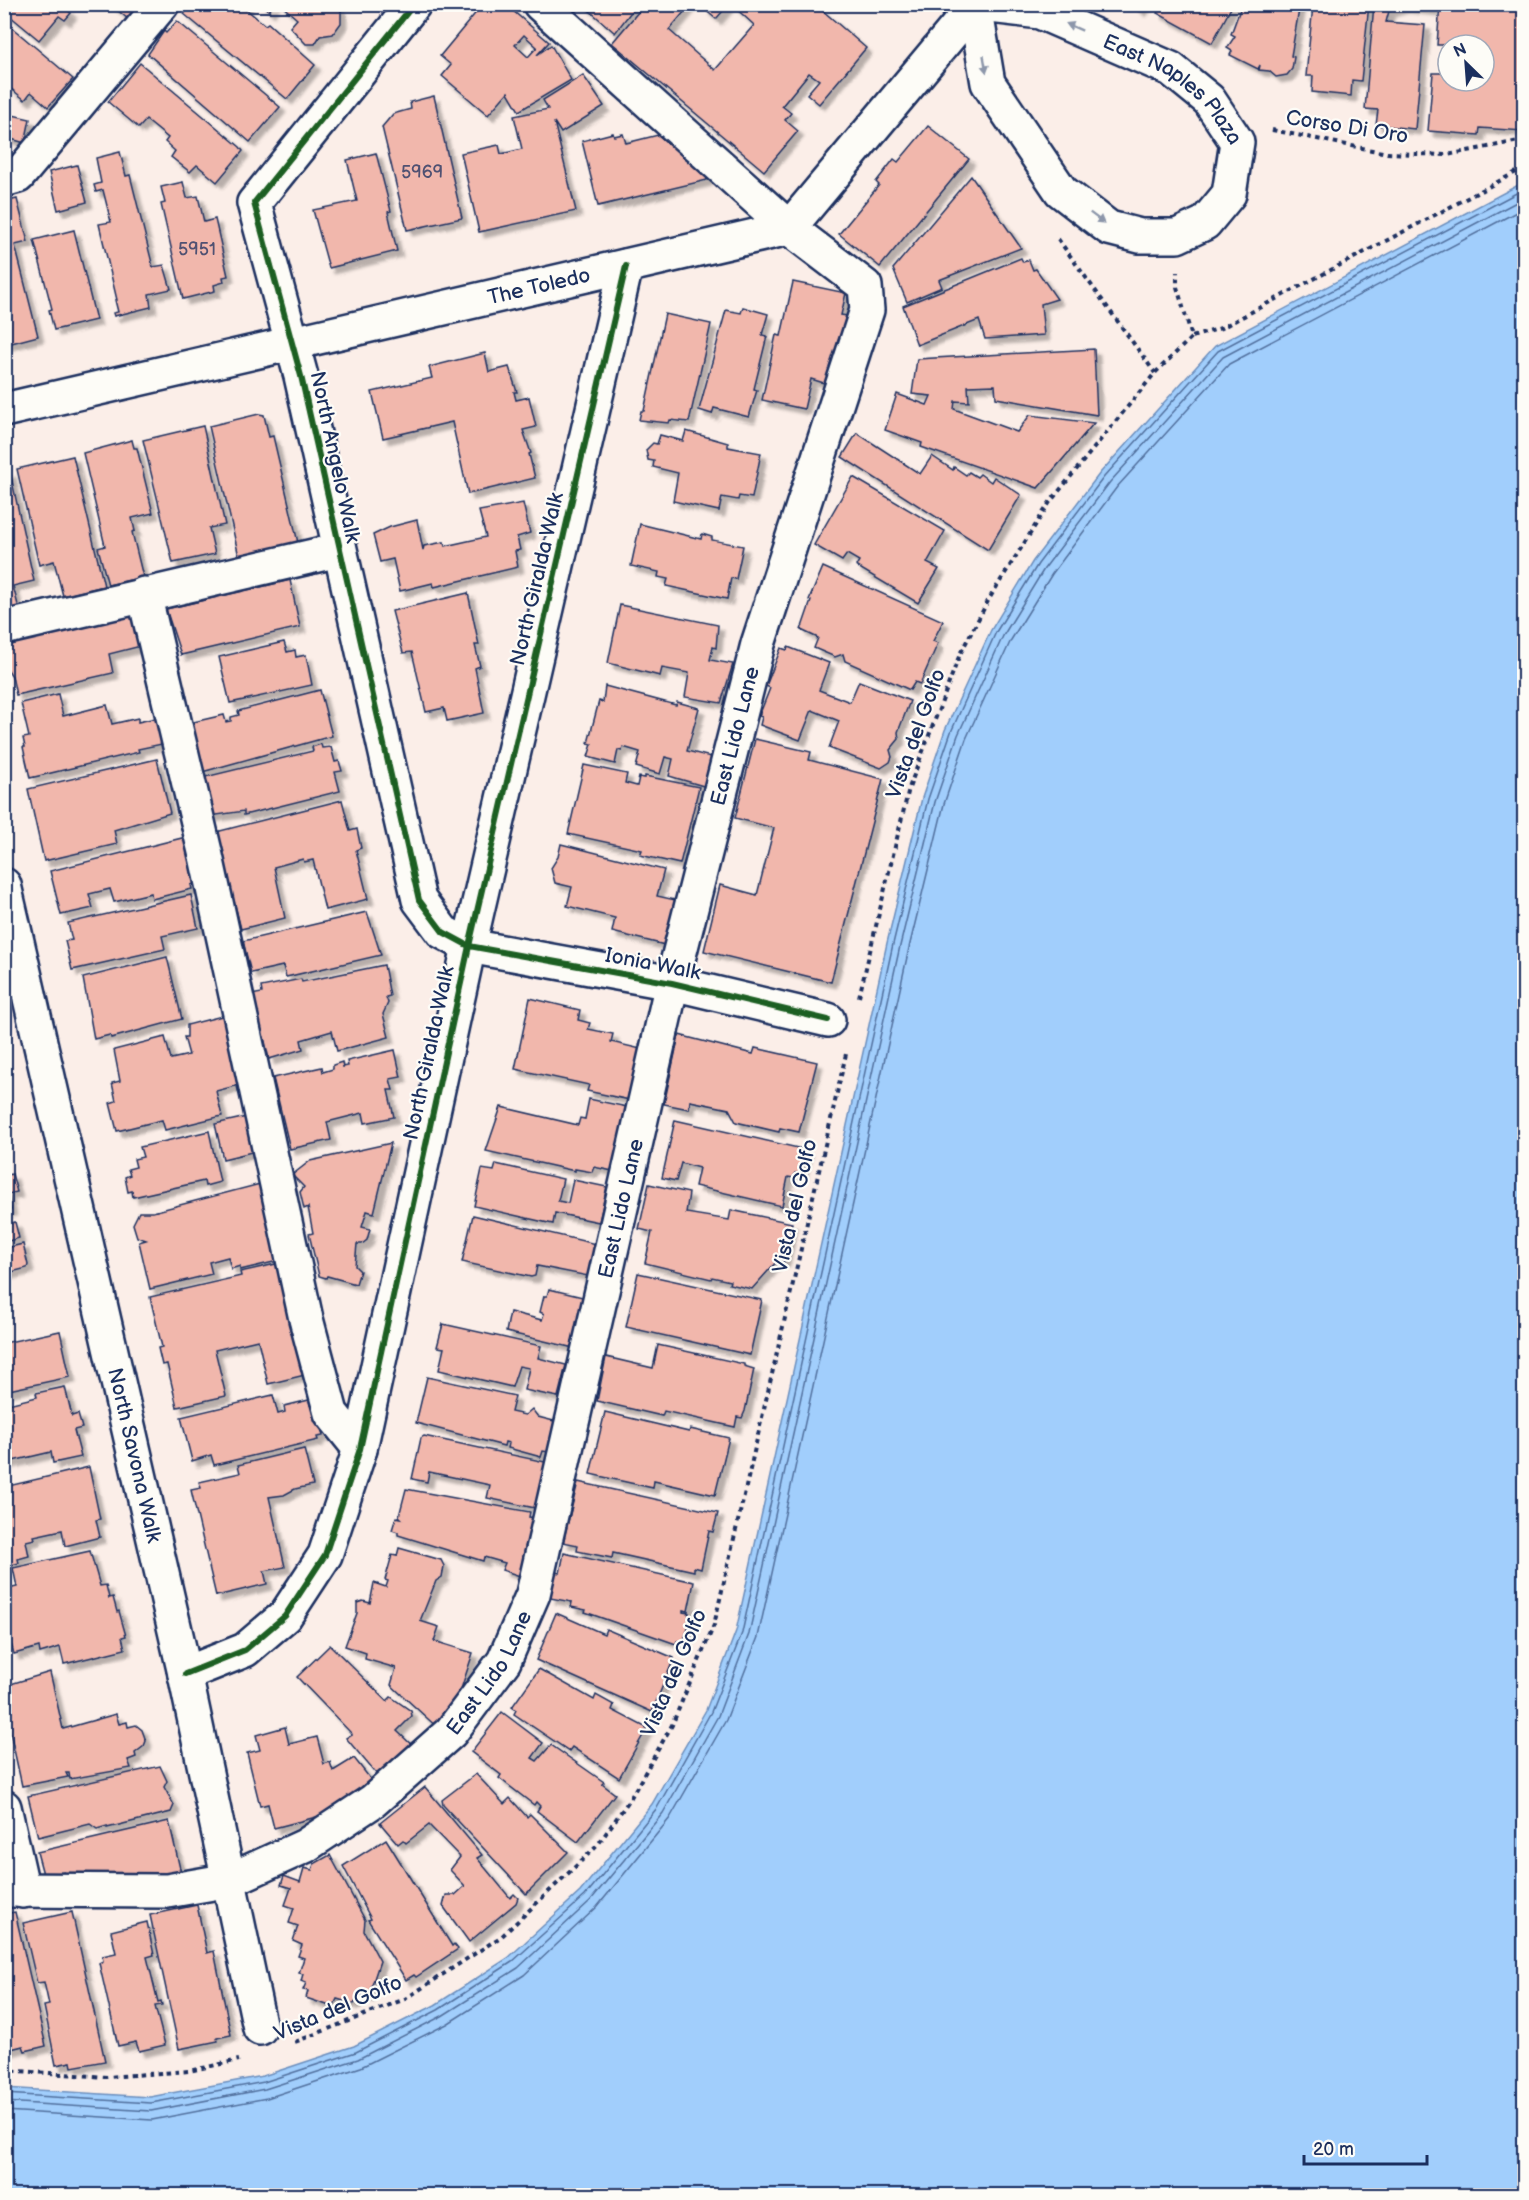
<svg xmlns="http://www.w3.org/2000/svg" width="1529" height="2200" font-family="'Balsamiq Sans',sans-serif">
  <style>
    .water { fill: #a1cefc; stroke: #6b8ebd; stroke-width: 1.5 }
    .lines { fill: none; stroke-linecap: round; stroke-linejoin: round }
    .shore { stroke: #516f9d; stroke-width: 1.5 }
    .building { fill: #f1b7ac; stroke: #1b2f5e; stroke-width: 1.5; fill-rule: evenodd; filter: url(#shadow) }
    .minor-casing { stroke: #1b2f5e; stroke-width: 38 }
    .path { stroke: #1b2f5e; stroke-width: 4; stroke-dasharray: 4.5 4.5; stroke-linecap: butt }
    .minor { stroke: #fdfcf7; stroke-width: 33 }
    .cycleway-casing { stroke: #fdfcf7; stroke-width: 10 }
    .cycleway { stroke: #1b5e20; stroke-width: 6 }
    .oneway { fill: #8c96aa }
    .labels { text-anchor: middle; dominant-baseline: central; stroke-width: 4.5; stroke-linejoin: round; paint-order: stroke }
    .number-label { font-size: 18px; fill: #505172 }
    .street-label { font-size: 21px; fill: #1b2f5e; stroke: #fdfcf7 }
  </style>
  <defs>
    <filter id="shadow"><feDropShadow dx="5.5" dy="5.5" stdDeviation="1.5" flood-color="#0004"/></filter>
  </defs>
  <rect width="100%" height="100%" fill="#fbeee8"/>
  <filter id="ink" filterUnits="userSpaceOnUse"><feTurbulence type="fractalNoise" baseFrequency=".0167" numOctaves="2"/><feDisplacementMap in="SourceGraphic" scale="12" xChannelSelector="R" yChannelSelector="G"/><feConvolveMatrix kernelMatrix="1 2 1 2 8 2 1 2 1" color-interpolation-filters="sRGB"/></filter>
  <g filter="url(#ink)">
    <polygon class="water" points="1524,182 1524,2195 5,2195 5,2088 150,2097 263,2076 354,2046 435,2005 508,1958 580,1892 652,1804 706,1710 736,1631 887,943 922,798 945,730 991,630 1033,561 1100,473 1215,346"/>
    <g class="lines">
      <g class="shore">
        <polyline points="4,2094 151,2103 264,2082 356,2052 438,2010 512,1962 585,1896 657,1808 711,1712 742,1633 893,944 928,799 951,732 996,632 1038,564 1104,477 1218,351 1524,189"/>
        <polyline points="4,2102 151,2111 265,2089 358,2059 442,2016 518,1968 590,1901 663,1813 718,1716 749,1634 900,946 935,802 958,735 1003,636 1044,569 1110,482 1223,357 1524,198"/>
        <polyline points="4,2111 152,2120 267,2098 361,2067 447,2024 524,1975 597,1907 670,1818 726,1720 758,1637 909,948 944,804 966,739 1011,640 1052,574 1117,487 1229,364 1524,208"/>
      </g>
    </g>
    <g class="building">
      <polygon points="4,4 66,4 64,7 71,13 65,20 59,16 39,40 4,11"/>
      <polygon points="110,4 139,4 128,19"/>
      <polygon points="192,4 247,4 246,9 265,25 268,23 315,65 287,99 184,14"/>
      <polygon points="261,4 274,4 269,11"/>
      <polygon points="280,4 336,4 341,9 341,23 333,34 320,36 315,44 306,44 290,27 297,19"/>
      <path d="M483 4H505L549 42 537 55 551 45 571 80 519 111 508 92 488 115 442 76 451 65 440 56ZM524 35 537 47 528 57 515 45Z"/>
      <polygon points="582,4 637,4 615,33"/>
      <polygon points="645,4 691,4 669,30 715,70 754,25 731,4 815,4 866,48 819,104 807,94 819,80 809,73 782,106 791,113 785,120 798,131 764,171 612,43"/>
      <polygon points="708,4 729,4 716,19 704,9"/>
      <polygon points="1133,4 1146,4 1140,11"/>
      <polygon points="1162,4 1233,4 1212,43 1157,13"/>
      <polygon points="1242,4 1300,4 1291,56 1294,57 1292,69 1287,75 1276,77 1269,71 1259,70 1260,65 1258,69 1230,55 1232,51 1227,48 1235,36 1231,34"/>
      <polygon points="1369,4 1361,81 1352,80 1351,96 1312,92 1313,76 1306,76 1313,5"/>
      <polygon points="1374,4 1433,4 1433,10 1403,7 1389,11 1386,22 1425,25 1415,129 1376,125 1378,110 1365,109"/>
      <path d="M1440 4H1524V131L1480 128 1479 135 1428 131 1433 73H1443L1442 64H1439L1440 54H1445V45H1437ZM1448 45H1484V81H1448Z"/>
      <polygon points="4,21 73,79 48,107 31,92 25,100 4,83"/>
      <polygon points="177,21 280,107 250,142 148,54 164,31 166,33"/>
      <polygon points="140,63 240,147 243,151 217,182 197,165 190,172 171,157 175,151 165,142 168,138 146,120 139,128 108,102"/>
      <polygon points="583,75 604,106 561,133 554,122 576,211 479,232 461,153 499,145 501,154 522,149 514,116 548,109 543,100"/>
      <polygon points="434,96 462,218 407,230 382,127 393,114 411,109 410,102"/>
      <polygon points="4,113 30,119 25,143 4,137"/>
      <polygon points="928,126 969,159 880,267 839,234 879,185 876,182 894,159 898,162"/>
      <polygon points="613,133 614,136 623,134 626,143 658,135 706,173 707,180 598,206 582,141"/>
      <polygon points="120,152 126,176 130,175 153,267 164,265 171,289 149,294 151,307 114,316 113,313 118,312 115,300 117,300 99,224 111,222 103,190 96,192 94,185 101,183 96,158"/>
      <polygon points="376,153 391,211 388,212 397,251 329,268 313,210 357,201 347,160"/>
      <polygon points="77,165 87,202 58,210 49,172"/>
      <polygon points="971,176 1021,248 939,280 942,287 907,302 893,269"/>
      <polygon points="183,182 187,198 198,196 204,222 215,219 228,276 223,277 224,282 214,285 215,291 183,299 161,204 165,203 161,187"/>
      <polygon points="17,199 28,242 15,245 38,336 4,345 4,202"/>
      <polygon points="74,230 96,320 54,330 49,310 52,309 34,240"/>
      <polygon points="1021,258 1023,262 1029,260 1033,270 1036,269 1057,299 1041,304 1044,335 985,339 979,320 917,345 903,306"/>
      <polygon points="793,282 846,293 841,315 848,316 827,384 811,379 804,409 762,400 776,335 781,336"/>
      <polygon points="743,307 768,314 762,335 767,336 754,389 757,390 749,417 714,408 712,414 699,410 726,310 741,313"/>
      <polygon points="665,314 711,324 689,422 670,420 669,423 639,420 641,411 644,411"/>
      <polygon points="1094,349 1097,415 996,398 995,385 968,386 969,402 955,401 954,409 1017,432 1030,415 1094,423 1038,488 921,447 922,443 885,430 897,394 927,405 931,396 912,394 917,359"/>
      <polygon points="485,353 489,372 509,367 517,392 514,392 516,400 529,397 536,427 523,430 531,453 529,454 535,478 468,494 452,422 383,438 372,392 432,378 429,367"/>
      <polygon points="259,414 264,415 269,437 273,436 299,547 240,561 209,426"/>
      <polygon points="203,426 225,525 209,528 215,554 173,563 143,440"/>
      <polygon points="686,431 728,443 728,447 761,453 752,498 739,496 738,500 722,497 719,511 673,501 678,473 653,467 654,461 648,460 646,450 653,443 657,444 660,435 683,441"/>
      <polygon points="857,433 920,474 932,456 953,470 954,467 966,475 969,472 977,477 980,474 991,482 994,477 1021,495 988,550 842,457"/>
      <polygon points="132,440 134,448 137,448 153,513 132,518 135,531 132,532 143,577 108,585 98,548 105,546 83,453"/>
      <polygon points="73,456 104,586 63,596 54,561 39,565 17,469"/>
      <polygon points="10,472 34,581 13,586 19,609 4,612 4,474"/>
      <polygon points="853,477 945,531 927,563 939,569 918,603 856,566 859,561 847,554 842,561 814,545"/>
      <polygon points="523,503 530,533 517,537 520,550 515,551 518,567 434,587 433,583 400,591 393,559 380,562 373,535 390,527 417,520 423,550 424,546 444,542 445,546 486,537 479,511"/>
      <polygon points="640,524 701,539 702,534 712,537 712,540 743,546 736,579 731,578 727,599 666,586 668,579 658,577 659,572 631,566"/>
      <polygon points="823,567 943,621 933,641 938,643 920,684 915,682 910,690 845,661 843,654 835,657 814,648 818,638 801,630 811,601 809,600"/>
      <polygon points="290,580 300,627 181,655 166,609"/>
      <polygon points="468,593 479,645 475,645 480,666 475,668 484,713 447,721 444,708 426,712 412,652 403,653 392,611"/>
      <polygon points="620,605 718,625 716,648 713,647 710,660 733,664 721,703 685,697 689,673 662,668 660,676 608,663"/>
      <polygon points="133,613 141,646 109,654 113,673 16,695 12,676 4,664 5,645"/>
      <polygon points="284,642 287,652 295,650 296,657 306,655 312,685 230,703 219,657"/>
      <polygon points="788,647 829,663 819,690 850,702 859,681 910,701 898,732 899,739 890,750 892,757 890,762 881,768 829,748 839,721 812,710 800,740 760,725 762,717 759,716 770,688 766,686 781,648 787,650"/>
      <polygon points="605,686 676,705 677,702 699,708 687,751 715,758 707,787 669,776 673,759 665,757 660,774 636,767 640,752 623,747 622,751 618,750 615,764 588,757 592,744 588,743 599,701 603,702"/>
      <polygon points="320,690 332,736 202,772 189,723 224,715 226,722 231,721 231,717 239,715 238,711"/>
      <polygon points="58,694 63,716 107,705 112,724 138,718 138,722 156,718 162,744 138,749 139,752 30,778 23,747 25,747 23,738 29,737 21,703"/>
      <polygon points="755,739 811,752 809,760 883,779 831,982 704,951 720,885 757,895 774,828 735,818"/>
      <polygon points="321,744 322,748 331,747 335,762 339,761 342,771 335,772 340,791 244,815 244,811 210,816 201,778 313,751 312,747"/>
      <polygon points="157,759 170,813 114,830 117,844 44,861 28,789"/>
      <polygon points="584,765 627,774 625,783 637,786 639,777 645,778 645,776 699,787 680,864 640,855 642,850 568,834"/>
      <polygon points="342,800 350,831 357,829 361,848 356,850 368,899 325,910 313,860 304,862 303,859 274,867 285,918 241,929 234,901 231,902 216,832"/>
      <polygon points="186,837 197,883 191,885 192,889 152,899 151,893 114,902 110,889 89,894 93,908 61,915 50,871"/>
      <polygon points="561,844 664,870 657,896 680,901 669,946 612,932 615,918 567,906 572,887 555,883 551,868 558,857"/>
      <polygon points="191,895 198,928 162,936 165,949 72,970 65,941 72,940 68,923"/>
      <polygon points="367,912 381,955 286,977 283,966 251,973 243,941"/>
      <polygon points="167,957 182,1019 111,1038 110,1035 94,1039 83,978"/>
      <polygon points="384,965 390,996 386,997 388,1003 383,1014 389,1037 337,1051 332,1031 301,1040 303,1049 269,1059 264,1037 260,1037 251,995 262,993 261,987 301,979 302,982"/>
      <polygon points="530,998 580,1010 578,1020 590,1023 588,1029 613,1034 611,1042 641,1049 630,1100 587,1091 589,1085 515,1069"/>
      <polygon points="226,1015 243,1084 216,1091 222,1116 165,1130 162,1120 117,1131 110,1103 116,1101 112,1083 120,1081 114,1050 165,1037 171,1059 189,1055 184,1037 187,1037 187,1025"/>
      <polygon points="679,1035 753,1054 755,1048 817,1062 799,1132 780,1128 779,1132 736,1122 729,1109 690,1101 689,1109 664,1104"/>
      <polygon points="395,1050 401,1077 390,1079 393,1090 388,1090 394,1117 365,1123 363,1113 327,1122 331,1140 290,1149 273,1078 322,1067 323,1072 333,1069 333,1065 342,1062 343,1067 348,1066 347,1061"/>
      <polygon points="589,1099 632,1108 613,1171 594,1167 592,1172 575,1169 575,1171 486,1151 501,1107 578,1125 580,1118 585,1119"/>
      <polygon points="251,1116 260,1150 223,1159 215,1124"/>
      <polygon points="675,1120 807,1150 801,1174 795,1173 794,1178 788,1177 782,1206 695,1186 699,1168 681,1163 676,1181 662,1178"/>
      <polygon points="209,1131 220,1182 205,1186 204,1181 133,1197 132,1191 128,1192 125,1177 130,1175 128,1169 136,1167 134,1159 143,1157 140,1147"/>
      <polygon points="391,1143 374,1213 367,1211 362,1227 370,1229 367,1240 362,1244 357,1244 355,1266 360,1271 356,1284 327,1276 326,1278 319,1276 309,1234 313,1233 308,1207 304,1209 300,1192 304,1187 292,1175 310,1161"/>
      <polygon points="496,1164 563,1179 558,1201 568,1203 573,1180 607,1187 599,1222 555,1213 553,1224 474,1206 482,1169 494,1171"/>
      <polygon points="12,1174 17,1192 8,1194 11,1210 4,1212 4,1176"/>
      <polygon points="264,1183 282,1260 240,1270 240,1266 231,1269 228,1257 209,1262 212,1274 150,1289 139,1242 146,1240 137,1237 133,1224 139,1212 153,1212"/>
      <polygon points="649,1184 689,1193 686,1213 729,1220 731,1210 792,1223 784,1262 777,1261 752,1289 729,1284 730,1281 712,1277 711,1279 645,1263 652,1232 639,1229"/>
      <polygon points="473,1215 596,1244 588,1276 537,1266 535,1276 531,1277 462,1262"/>
      <polygon points="15,1222 19,1238 5,1242 6,1248 23,1244 28,1265 27,1268 4,1274 4,1225"/>
      <polygon points="285,1262 309,1374 268,1384 258,1340 215,1350 226,1396 177,1407 167,1364 162,1365 158,1348 162,1347 150,1297 241,1276 240,1272"/>
      <polygon points="638,1273 762,1300 750,1355 626,1327"/>
      <polygon points="549,1289 591,1299 574,1348 506,1332 510,1312 542,1320 544,1314 540,1312 544,1296 547,1296"/>
      <polygon points="443,1324 541,1346 538,1358 566,1365 558,1397 524,1390 529,1368 519,1366 512,1387 439,1370 444,1348 437,1347"/>
      <polygon points="60,1331 70,1377 4,1391 4,1343"/>
      <polygon points="658,1345 744,1364 744,1366 754,1369 745,1411 742,1418 737,1417 735,1427 664,1411 662,1416 597,1401 606,1357 653,1368"/>
      <polygon points="427,1377 515,1396 511,1412 525,1415 532,1409 538,1417 562,1423 555,1453 543,1451 541,1457 508,1448 509,1443 505,1442 504,1446 416,1423"/>
      <polygon points="65,1387 72,1416 78,1414 82,1428 74,1430 81,1457 53,1463 51,1452 4,1463 4,1405 37,1397 36,1393"/>
      <polygon points="273,1395 278,1414 285,1412 284,1406 309,1400 310,1405 315,1404 323,1436 317,1437 318,1440 214,1465 211,1455 192,1461 181,1417"/>
      <polygon points="605,1412 689,1432 690,1429 729,1438 715,1495 654,1481 653,1488 590,1474"/>
      <polygon points="424,1436 550,1463 540,1509 487,1498 490,1485 429,1472 427,1482 412,1479 421,1438"/>
      <polygon points="304,1449 313,1485 295,1489 284,1495 269,1497 285,1567 264,1571 267,1584 216,1596 191,1490 201,1488 199,1482 240,1473 238,1465"/>
      <polygon points="89,1467 100,1519 96,1520 100,1537 65,1546 62,1530 34,1536 35,1539 26,1541 29,1556 18,1559 19,1563 4,1567 4,1487"/>
      <polygon points="578,1482 718,1513 713,1532 709,1531 701,1569 694,1567 694,1571 613,1553 612,1558 577,1551 578,1545 563,1542"/>
      <polygon points="406,1489 530,1512 529,1517 537,1518 532,1544 526,1543 520,1576 502,1570 505,1563 484,1557 483,1561 398,1535 398,1532 392,1530 396,1517 401,1518 399,1516"/>
      <polygon points="399,1548 441,1560 444,1566 442,1577 436,1581 420,1621 439,1627 434,1641 473,1653 453,1713 440,1730 391,1685 396,1668 365,1659 366,1653 345,1646 357,1613 357,1603 363,1601 370,1603 374,1583 386,1587 388,1581 385,1580 392,1555 397,1556"/>
      <polygon points="90,1551 100,1586 106,1585 109,1598 113,1597 117,1612 119,1611 126,1636 122,1637 125,1649 64,1664 60,1647 40,1653 39,1647 14,1654 4,1619 4,1590 17,1587 13,1568"/>
      <polygon points="564,1553 694,1582 688,1611 683,1610 683,1612 689,1613 688,1629 683,1642 677,1641 676,1644 585,1612 586,1610 571,1607 572,1602 550,1598 555,1572 560,1573"/>
      <polygon points="556,1613 604,1634 606,1629 674,1658 652,1712 536,1660"/>
      <polygon points="330,1645 387,1701 391,1697 411,1711 412,1716 397,1731 417,1750 384,1783 346,1738 352,1734 297,1677"/>
      <polygon points="539,1669 594,1700 596,1695 614,1705 612,1710 647,1728 619,1778 572,1747 569,1751 514,1714 516,1710 512,1707"/>
      <polygon points="50,1672 63,1729 116,1714 119,1724 127,1722 128,1727 136,1725 142,1730 146,1741 144,1746 135,1753 136,1757 128,1760 131,1768 70,1779 69,1773 66,1773 68,1777 22,1786 4,1704 4,1686"/>
      <polygon points="502,1712 543,1743 532,1758 537,1761 551,1745 604,1782 602,1784 615,1794 578,1842 537,1811 540,1806 536,1802 534,1805 499,1778 501,1775 471,1752"/>
      <polygon points="285,1727 289,1744 317,1737 324,1764 330,1762 333,1771 354,1758 376,1786 343,1810 274,1828 268,1804 260,1806 247,1753 260,1750 256,1735"/>
      <polygon points="160,1766 167,1781 164,1787 174,1805 171,1812 107,1828 107,1826 97,1829 90,1824 38,1837 28,1796"/>
      <polygon points="476,1774 504,1804 510,1798 527,1817 530,1814 568,1852 526,1894 443,1805 442,1800"/>
      <polygon points="425,1787 482,1855 477,1858 510,1898 514,1894 518,1898 516,1903 469,1942 443,1906 446,1895 455,1895 465,1886 450,1870 460,1857 429,1825 406,1843 403,1840 398,1844 380,1823"/>
      <polygon points="169,1821 181,1873 124,1880 66,1877 64,1872 44,1878 37,1852"/>
      <polygon points="386,1839 452,1946 454,1944 458,1949 416,1977 414,1975 406,1980 368,1920 371,1919 343,1866"/>
      <polygon points="330,1855 365,1920 364,1931 380,1961 368,1997 361,1994 354,2004 337,1999 333,2007 306,1998 308,1991 303,1990 306,1983 301,1981 303,1974 299,1973 304,1958 298,1956 302,1945 293,1941 298,1926 289,1923 294,1908 285,1905 291,1888 281,1885 284,1876 300,1882 304,1868 312,1870 314,1864"/>
      <polygon points="197,1905 207,1953 214,1951 231,2035 217,2038 218,2041 179,2049 150,1915"/>
      <polygon points="15,1912 46,2046 25,2051 23,2046 7,2050 4,2041 4,1914"/>
      <polygon points="72,1912 105,2061 72,2067 71,2062 56,2065 44,2006 49,2005 44,1982 37,1983 23,1923"/>
      <polygon points="147,1922 154,1955 147,1957 158,2002 161,2001 162,2005 155,2006 165,2045 139,2051 136,2042 118,2046 99,1963 103,1961 102,1956 116,1953 111,1931"/>
    </g>
    <g class="lines">
      <g class="minor-casing">
        <g id="minor">
          <polyline points="414,4 254,203 301,376 419,900 443,932 469,946 672,983 828,1020"/>
          <path id="s1" d="M973 4 1040 12 1171 69 1209 100 1237 142 1229 194 1205 223 1177 236H1140L1109 228 1061 191 988 83 975 6"/>
          <polyline points="4,180 18,176 162,4"/>
          <path id="s2" d="M4 410 789 228 976 4"/>
          <polyline points="144,594 206,856 306,1319 331,1413 360,1449"/>
          <polyline points="4,628 339,550"/>
          <path id="s3" d="M4 885 185 1674 260 2028"/>
          <polyline points="185,1674 245,1650 285,1616 325,1555 360,1449 469,946 626,266"/>
          <polyline points="4,1807 23,1891"/>
          <path id="s4" d="M4 1890 167 1891 230 1880 305 1846 373 1801 451 1732 504 1661 533 1594 672 983 758 644 867 310 865 286 789 228 540 4"/>
        </g>
      </g>
      <g class="path">
        <polyline points="1272,130 1387,153 1447,155 1524,140"/>
        <polyline points="1058,239 1155,373"/>
        <polyline points="1192,337 1221,328 1524,168"/>
        <polyline points="859,997 909,788 960,654 989,599 1050,502 1155,373 1192,337 1177,287 1177,272"/>
        <polyline points="295,2042 405,1999 502,1936 597,1846 630,1799 672,1725 714,1625 846,1054"/>
        <polyline points="4,2070 107,2077 189,2071 239,2060"/>
      </g>
      <use href="#minor" class="minor"/>
      <g class="cycleway-casing">
        <g id="cycleway">
          <polyline points="414,4 254,203 301,376 419,900 443,932 469,946 672,983 828,1020"/>
          <polyline points="185,1674 245,1650 285,1616 325,1555 360,1449 469,946 626,266"/>
        </g>
      </g>
      <use href="#cycleway" class="cycleway"/>
    </g>
    <defs><path id="oneway-solid" d="M-6-.8H1V-3.2L6.5 0L1 3.2V.8H-6Z" transform="scale(1.5)"/></defs>
    <g class="oneway">
      <use href="#oneway-solid" transform="translate(1074 27) rotate(-156)"/>
      <use href="#oneway-solid" transform="translate(985 64) rotate(80)"/>
      <use href="#oneway-solid" transform="translate(1097 218) rotate(37)"/>
    </g>
  </g>
  <g class="labels">
    <g class="number-label">
      <text x="422" y="172">5969</text>
      <text x="197" y="249">5951</text>
    </g>
    <g class="street-label">
      <text stroke="none"><textPath href="#s1" startOffset="224">East Naples Plaza</textPath></text>
      <text transform="translate(1347 127) rotate(9)">Corso Di Oro</text>
      <text stroke="none"><textPath href="#s2" startOffset="549">The Toledo</textPath></text>
      <text transform="translate(335 457) rotate(78)">North Angelo Walk</text>
      <text transform="translate(537 579) rotate(-77)">North Giralda Walk</text>
      <text transform="translate(916 734) rotate(-70)">Vista del Golfo</text>
      <text stroke="none"><textPath href="#s4" startOffset="1538">East Lido Lane</textPath></text>
      <text transform="translate(653 964) rotate(11)">Ionia Walk</text>
      <text transform="translate(429 1053) rotate(-78)">North Giralda Walk</text>
      <text transform="translate(795 1206) rotate(-77)">Vista del Golfo</text>
      <text stroke="none"><textPath href="#s4" startOffset="1052">East Lido Lane</textPath></text>
      <text stroke="none"><textPath href="#s3" startOffset="585">North Savona Walk</textPath></text>
      <text stroke="none"><textPath href="#s4" startOffset="566">East Lido Lane</textPath></text>
      <text transform="translate(674 1673) rotate(-67)">Vista del Golfo</text>
      <text transform="translate(338 2008) rotate(-23)">Vista del Golfo</text>
    </g>
  </g>
  <rect width="1529" height="2200" fill="none" stroke="#fdfcf7" stroke-width="24"/>
  <rect x="12" y="12" width="1505" height="2176" fill="none" stroke="#1b2f5e" stroke-width="2" filter="url(#ink)"/>
  <g transform="translate(1466 63) rotate(335)"><circle r="28" fill="#fdfcf7" stroke="#a3aaba" stroke-width="1.5"/>
  <path d="M0-4.5L10 22L0 15L-10 22Z" fill="#1b2f5e"/>
  <text y="-9" font-size="16" font-weight="bold" text-anchor="middle" fill="#1b2f5e">N</text>
  </g>
  <path d="M1304 2155v9h123v-9" fill="none" stroke="#1b2f5e" stroke-width="3"/>
  <text x="1313" y="2155" font-size="18" fill="#1b2f5e" stroke="#fdfcf7" stroke-width="4.5" paint-order="stroke">20 m</text>
</svg>
